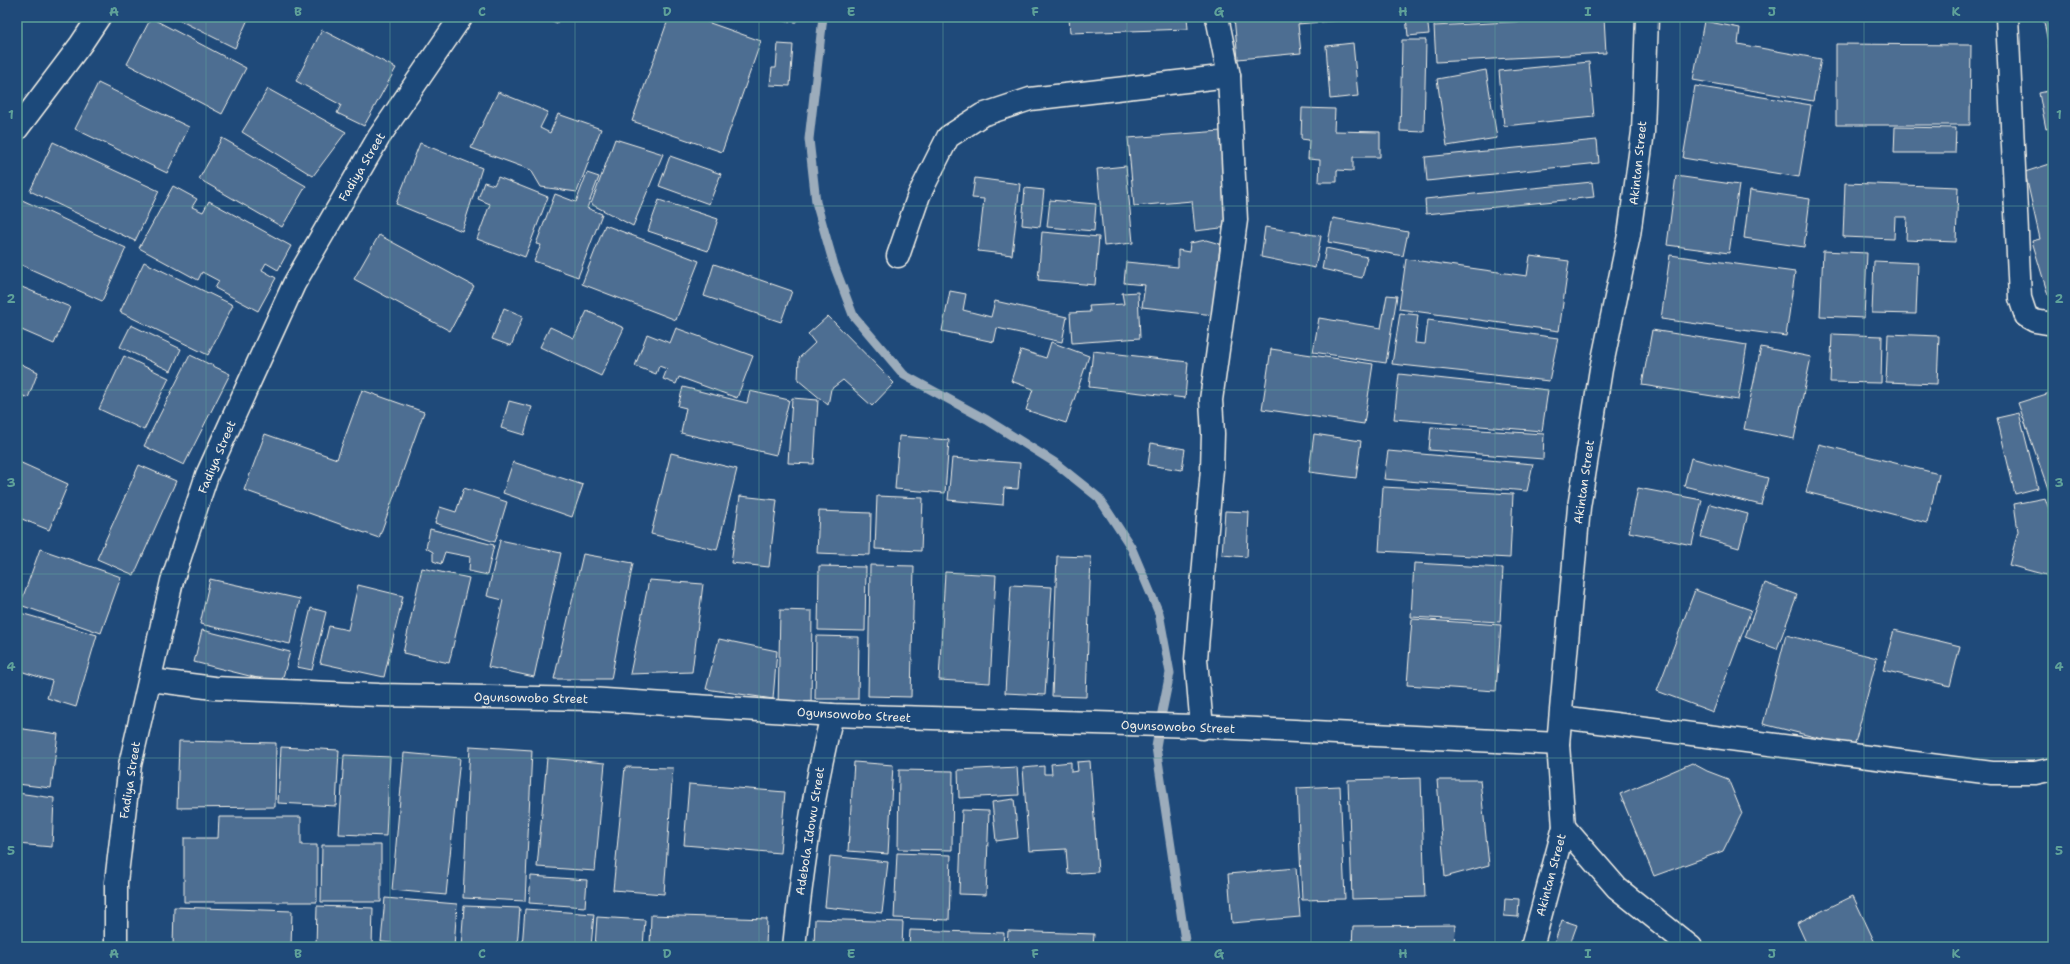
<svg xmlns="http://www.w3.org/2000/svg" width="2070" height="964" font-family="'Shantell Sans',sans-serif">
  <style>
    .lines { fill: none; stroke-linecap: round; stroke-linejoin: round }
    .stream { stroke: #9cacbb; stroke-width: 9 }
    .building { fill: #4d6e92; stroke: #f4f1e8 }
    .minor-casing { stroke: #f4f1e8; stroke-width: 25 }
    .minor { stroke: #1f4a7a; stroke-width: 22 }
    .grid { fill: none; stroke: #5fa199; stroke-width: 1; stroke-opacity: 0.55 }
    .labels { text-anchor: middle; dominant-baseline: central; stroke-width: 3.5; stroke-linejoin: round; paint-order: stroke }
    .street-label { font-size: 12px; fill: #f4f1e8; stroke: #1f4a7a }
    .neatline { fill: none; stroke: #5fa199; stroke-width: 1.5 }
    .grid-label { font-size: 13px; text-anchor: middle; font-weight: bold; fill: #5fa199 }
  </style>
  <rect width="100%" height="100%" fill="#1f4a7a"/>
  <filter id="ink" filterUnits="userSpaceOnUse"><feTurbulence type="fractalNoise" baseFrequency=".025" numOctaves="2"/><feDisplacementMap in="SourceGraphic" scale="8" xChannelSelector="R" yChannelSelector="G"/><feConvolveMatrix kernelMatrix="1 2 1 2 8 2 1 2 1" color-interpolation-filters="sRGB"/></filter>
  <g filter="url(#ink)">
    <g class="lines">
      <polyline class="stream" points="823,17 809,139 816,202 834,265 853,315 904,375 987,420 1054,462 1099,498 1131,547 1159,613 1170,673 1162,712 1156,747 1186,947"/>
    </g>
    <g class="building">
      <polygon points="173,17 249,17 235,48"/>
      <polygon points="542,17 559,17 557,23"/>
      <polygon points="669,17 693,17 761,41 722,152 632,121"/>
      <polygon points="754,17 797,17 796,22"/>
      <polygon points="1069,17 1187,17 1188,29 1070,33"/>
      <polygon points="1234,17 1377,17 1298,24 1301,53 1238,59"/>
      <polygon points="1406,17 1427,17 1429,34 1408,36"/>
      <polygon points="1604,17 1606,53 1436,62 1434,26"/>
      <polygon points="1811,17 1933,17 1933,18"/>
      <polygon points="2043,17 2053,17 2053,68"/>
      <polygon points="151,18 246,68 222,114 127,64"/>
      <polygon points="1704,21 1740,28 1738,44 1821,59 1813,101 1693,80"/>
      <polygon points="322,30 396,68 364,126 337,113 341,105 296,81"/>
      <polygon points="1402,40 1426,40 1424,132 1400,131"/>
      <polygon points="1353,43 1358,96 1330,99 1326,46"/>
      <polygon points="778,44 793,45 790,86 770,85 772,68 776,68"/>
      <polygon points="1836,44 1971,45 1970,125 1836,125"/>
      <polygon points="1589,62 1594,117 1504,126 1499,71"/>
      <polygon points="1486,70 1497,138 1447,146 1437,79"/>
      <polygon points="98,83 189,127 167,173 75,129"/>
      <polygon points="1695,86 1811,105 1799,177 1683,158"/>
      <polygon points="268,89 346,132 313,176 242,132"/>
      <polygon points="2053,90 2053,127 2046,129 2039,93"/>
      <polygon points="498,92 548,112 540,128 550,133 558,114 601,129 577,192 541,187 531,170 471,148"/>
      <polygon points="1302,108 1335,109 1334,131 1380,132 1380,157 1353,157 1353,171 1337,170 1337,182 1319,182 1320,160 1308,159 1309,140 1301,139"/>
      <polygon points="1895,127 1956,128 1955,153 1894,153"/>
      <polygon points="1221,131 1229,227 1195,231 1192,201 1134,206 1128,138"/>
      <polygon points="222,138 306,186 282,227 199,179"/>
      <polygon points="615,139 663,154 633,226 591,204"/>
      <polygon points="1597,140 1599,163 1427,181 1425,157"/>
      <polygon points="53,142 159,191 135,241 30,191"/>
      <polygon points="420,143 482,168 462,231 396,204"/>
      <polygon points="670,156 721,174 709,204 659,186"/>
      <polygon points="2053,163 2053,294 2048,295 2032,241 2040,239 2025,172"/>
      <polygon points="1126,166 1133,243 1104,246 1097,169"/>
      <polygon points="587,173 599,177 587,208 602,214 578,277 534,261 541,245 536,244 555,194 576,202"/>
      <polygon points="1676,176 1739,185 1729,253 1667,245"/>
      <polygon points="498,177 548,197 525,257 477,239 490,204 478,199 484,182 494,185"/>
      <polygon points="975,178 1020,184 1012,255 978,251 984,199 972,198"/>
      <polygon points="1592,182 1594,197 1426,214 1425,199"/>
      <polygon points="1845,183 1958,187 1956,242 1906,240 1907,217 1895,217 1894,239 1843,237"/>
      <polygon points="173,186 197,199 192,207 203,212 209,201 291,246 278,270 266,263 262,270 276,278 258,311 215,288 219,281 202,272 198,280 139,248"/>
      <polygon points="1025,188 1044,190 1040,227 1022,225"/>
      <polygon points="1750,190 1810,199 1804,247 1744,238"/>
      <polygon points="20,199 126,248 102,301 17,263 17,203"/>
      <polygon points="659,200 718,219 708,251 648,231"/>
      <polygon points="1050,200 1096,204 1094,231 1047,227"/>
      <polygon points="1333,218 1408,232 1403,256 1328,242"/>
      <polygon points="605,225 699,261 676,320 582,284"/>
      <polygon points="1265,227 1321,236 1315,268 1261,257"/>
      <polygon points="1042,232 1099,237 1095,285 1038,280"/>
      <polygon points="379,235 474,286 450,331 354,279"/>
      <polygon points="1206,240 1220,244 1214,315 1142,307 1145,285 1124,283 1126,262 1178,267 1178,250 1189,252 1190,243"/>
      <polygon points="1326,248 1367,257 1362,278 1322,269"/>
      <polygon points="1823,251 1867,253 1864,318 1820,316"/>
      <polygon points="1670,255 1795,272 1786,336 1661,319"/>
      <polygon points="1530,256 1569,261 1559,331 1399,309 1406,259 1527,276"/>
      <polygon points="1874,261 1918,263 1916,314 1872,313"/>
      <polygon points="144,262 233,305 208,355 120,312"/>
      <polygon points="714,264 792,291 781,322 704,296"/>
      <polygon points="17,285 70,307 54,344 17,328"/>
      <polygon points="950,291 966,294 963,310 991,317 995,301 1067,317 1062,342 997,328 994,342 942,331"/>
      <polygon points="1138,292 1140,338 1072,343 1070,313 1090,312 1089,306 1124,304 1122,293"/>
      <polygon points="1387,295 1397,296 1386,363 1313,352 1319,318 1381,328"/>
      <polygon points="504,308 523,316 511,346 492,339"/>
      <polygon points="587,311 624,328 601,376 540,347 550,327 574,338"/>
      <polygon points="1400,313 1418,315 1415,343 1425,344 1428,320 1558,338 1549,381 1392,364"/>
      <polygon points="828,316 894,383 872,406 843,380 831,389 828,405 798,380 799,358 815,343 808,334"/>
      <polygon points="131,325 181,349 171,371 120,347"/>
      <polygon points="676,328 753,356 737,398 679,377 676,384 663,379 667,369 659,366 656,374 635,366 647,334 670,343"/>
      <polygon points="1652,330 1747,345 1738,400 1642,385"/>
      <polygon points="1832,334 1882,336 1881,383 1830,382"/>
      <polygon points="1888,334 1939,336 1937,384 1886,382"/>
      <polygon points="1051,342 1089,356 1066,423 1026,410 1033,389 1011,381 1021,350 1046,358"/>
      <polygon points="1761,347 1811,357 1794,439 1744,429"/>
      <polygon points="1271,349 1373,364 1364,424 1262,409"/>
      <polygon points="1093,351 1188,362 1185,398 1089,387"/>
      <polygon points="190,355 230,374 184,465 144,446"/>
      <polygon points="124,356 169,378 144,430 99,409"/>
      <polygon points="17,362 38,372 28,398 17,393"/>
      <polygon points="1399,374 1548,390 1542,431 1394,419"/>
      <polygon points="683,387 747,403 750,391 789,400 776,455 681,433 686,408 678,406"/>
      <polygon points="362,390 424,412 379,538 244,490 265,434 337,459"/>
      <polygon points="2053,392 2053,503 2018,403"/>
      <polygon points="792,398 818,400 814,464 788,463"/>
      <polygon points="509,401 532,407 524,435 501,428"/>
      <polygon points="2019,413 2038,488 2015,494 1997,418"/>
      <polygon points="1431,427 1544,434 1543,459 1429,450"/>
      <polygon points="1314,434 1361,441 1356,478 1309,472"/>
      <polygon points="899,436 949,440 945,493 895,489"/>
      <polygon points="1151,443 1185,449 1182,470 1148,465"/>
      <polygon points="1819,444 1939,474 1927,523 1806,492"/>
      <polygon points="1388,451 1533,464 1527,491 1384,479"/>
      <polygon points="671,453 737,469 717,550 651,534"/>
      <polygon points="952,458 1020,463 1018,489 1004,488 1003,505 948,500"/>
      <polygon points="1691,458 1768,478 1761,505 1684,486"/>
      <polygon points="17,461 68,484 49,530 17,517"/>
      <polygon points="513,462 583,485 572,517 503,493"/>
      <polygon points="139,465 176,481 134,575 97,559"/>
      <polygon points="1383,487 1513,494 1510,558 1379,551"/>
      <polygon points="464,488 507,502 495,542 435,523 440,507 456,512"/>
      <polygon points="1638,488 1702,500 1692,545 1629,532"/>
      <polygon points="740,496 777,500 769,567 731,563"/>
      <polygon points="877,496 923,498 921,551 875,549"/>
      <polygon points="2045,498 2053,520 2053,577 2009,565 2018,531 2014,504"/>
      <polygon points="1710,504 1748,514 1739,548 1701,537"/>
      <polygon points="819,511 871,513 870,555 817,553"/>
      <polygon points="1225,511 1249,512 1247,557 1222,555"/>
      <polygon points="430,529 494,545 487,575 469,571 470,557 445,552 441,564 433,561 433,552 426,548"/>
      <polygon points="500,540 561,553 534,677 488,667 503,600 487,596"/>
      <polygon points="40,549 121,577 101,633 20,605"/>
      <polygon points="583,554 633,563 611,679 554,679"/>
      <polygon points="1057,556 1091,557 1086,697 1052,696"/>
      <polygon points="1414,563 1503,568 1500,622 1411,617"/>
      <polygon points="870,565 914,566 911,697 868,696"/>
      <polygon points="819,566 866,567 865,631 818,630"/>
      <polygon points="422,568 469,578 449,663 403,653"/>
      <polygon points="945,572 996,575 990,683 939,680"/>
      <polygon points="210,579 300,599 290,644 200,624"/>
      <polygon points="649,580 703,584 692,672 630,674"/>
      <polygon points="1765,583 1797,595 1777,649 1745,637"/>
      <polygon points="358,585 403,596 384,677 320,663 329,626 348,630"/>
      <polygon points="1011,585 1052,587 1045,695 1005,693"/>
      <polygon points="1695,590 1751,610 1713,712 1657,691"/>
      <polygon points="311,608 326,612 312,670 297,667"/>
      <polygon points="780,610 812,611 811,708 778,708"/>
      <polygon points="17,612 97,635 76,707 47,698 52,681 17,670"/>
      <polygon points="1412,619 1501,625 1496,691 1407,685"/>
      <polygon points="202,630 290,652 281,684 194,662"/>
      <polygon points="1894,630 1960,646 1950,686 1883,670"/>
      <polygon points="1786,635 1877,658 1854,747 1763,724"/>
      <polygon points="816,636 859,637 858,699 815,699"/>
      <polygon points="719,639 777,651 773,699 706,689"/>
      <polygon points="17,728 58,734 51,788 17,784"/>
      <polygon points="179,741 276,743 275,807 177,808"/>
      <polygon points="470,746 532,750 525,901 463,898"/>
      <polygon points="281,747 339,750 336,806 278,803"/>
      <polygon points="404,753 460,758 446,895 392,890"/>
      <polygon points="344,755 390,757 386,836 339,834"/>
      <polygon points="547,758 605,763 595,871 537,867"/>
      <polygon points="1090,761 1098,872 1068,874 1066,849 1029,851 1023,768 1044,766 1044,774 1052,774 1051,764 1071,762 1071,772 1078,771 1077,762"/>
      <polygon points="854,762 893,765 888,854 848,851"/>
      <polygon points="1692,763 1707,771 1728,779 1742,813 1723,851 1654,876 1620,794"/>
      <polygon points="625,767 673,768 664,894 613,890"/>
      <polygon points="1017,767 1019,795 959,798 958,770"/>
      <polygon points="899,770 953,771 952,850 898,849"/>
      <polygon points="1421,778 1425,897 1352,899 1348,780"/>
      <polygon points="1437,780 1480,780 1489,865 1445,877"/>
      <polygon points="689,784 785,792 780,853 684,845"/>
      <polygon points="1340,786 1345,899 1302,900 1297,788"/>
      <polygon points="17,793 54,798 52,847 17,844"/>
      <polygon points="1014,799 1018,838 996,841 992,802"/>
      <polygon points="962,810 989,811 986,895 959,894"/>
      <polygon points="219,817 301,817 301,845 317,845 317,902 184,902 184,838 218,838"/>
      <polygon points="322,845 381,845 381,902 321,902"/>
      <polygon points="897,853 951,855 949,920 894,918"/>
      <polygon points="830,856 888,862 882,913 825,907"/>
      <polygon points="1296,868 1300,917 1232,923 1228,874"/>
      <polygon points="531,876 587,880 585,907 529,903"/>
      <polygon points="1853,896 1877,947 1808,947 1797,923"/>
      <polygon points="385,898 457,904 454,947 391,947 392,943 381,942"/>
      <polygon points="1505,898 1519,899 1518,917 1504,916"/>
      <polygon points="317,906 373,908 372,947 316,947"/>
      <polygon points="464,906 520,908 517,947 461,947"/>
      <polygon points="174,907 292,911 291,947 173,947"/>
      <polygon points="525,909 594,914 591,947 522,947"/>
      <polygon points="651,915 767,919 766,947 650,947"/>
      <polygon points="597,917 645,920 643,947 595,947"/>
      <polygon points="815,919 903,922 902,947 814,947"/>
      <polygon points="1562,920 1577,925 1569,947 1553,947"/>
      <polygon points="1455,925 1454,947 1352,947 1353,926"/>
      <polygon points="910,930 1004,933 1003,947 909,947"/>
      <polygon points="1008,931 1094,934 1093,947 1007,947"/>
    </g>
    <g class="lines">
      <g class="minor-casing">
        <g id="minor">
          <polyline points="2007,17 2020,298 2026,316 2035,321 2053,324"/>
          <polyline points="17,129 81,44 99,17"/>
          <polyline points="898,256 919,195 948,137 982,115 1030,99 1229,76"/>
          <polyline points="151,680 214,688 379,695 590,699 832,715 1194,726 1558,744"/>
          <polyline points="1561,717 1992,773 2035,773 2053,769"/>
          <polyline points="1202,728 1196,659 1212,469 1213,434 1211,400 1236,220 1229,76 1217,17"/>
          <polyline points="1564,827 1617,888 1691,947"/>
          <polyline points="116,947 116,882 130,765 172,581 207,475 294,284 379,137 461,17"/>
          <path d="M794 947C802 869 813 792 832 715"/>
          <polyline points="1532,947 1564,827 1558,744 1579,507 1601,369 1629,235 1643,132 1647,17"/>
        </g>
      </g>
      <use href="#minor" class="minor"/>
    </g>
  </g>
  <path class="grid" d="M206 17V947M390 17V947M575 17V947M759 17V947M943 17V947M1127 17V947M1311 17V947M1495 17V947M1680 17V947M1864 17V947M17 206H2053M17 390H2053M17 574H2053M17 758H2053"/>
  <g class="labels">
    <g class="street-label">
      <text transform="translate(1638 163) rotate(-84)">Akintan Street</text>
      <text transform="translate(362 167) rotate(-59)">Fadiya Street</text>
      <text transform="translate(217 457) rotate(-67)">Fadiya Street</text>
      <text transform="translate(1584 482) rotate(-82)">Akintan Street</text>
      <text transform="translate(531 698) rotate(1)">Ogunsowobo Street</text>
      <text transform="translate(854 715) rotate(3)">Ogunsowobo Street</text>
      <text transform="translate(1178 727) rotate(2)">Ogunsowobo Street</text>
      <text transform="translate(130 780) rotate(-81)">Fadiya Street</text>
      <text transform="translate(810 831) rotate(-81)">Adebola Idowu Street</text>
      <text transform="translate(1551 875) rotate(-75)">Akintan Street</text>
    </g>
  </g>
  <rect width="2070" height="964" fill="none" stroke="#1f4a7a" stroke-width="44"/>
  <rect x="22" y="22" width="2026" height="920" class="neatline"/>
  <g class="grid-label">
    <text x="114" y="16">A</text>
    <text x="298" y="16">B</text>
    <text x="482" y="16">C</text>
    <text x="667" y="16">D</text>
    <text x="851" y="16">E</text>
    <text x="1035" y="16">F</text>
    <text x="1219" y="16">G</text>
    <text x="1403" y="16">H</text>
    <text x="1588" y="16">I</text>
    <text x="1772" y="16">J</text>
    <text x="1956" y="16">K</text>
    <text x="11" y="119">1</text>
    <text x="2059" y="119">1</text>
    <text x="11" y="303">2</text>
    <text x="2059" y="303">2</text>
    <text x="11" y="487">3</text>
    <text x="2059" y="487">3</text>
    <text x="11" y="671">4</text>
    <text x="2059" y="671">4</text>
    <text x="11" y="855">5</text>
    <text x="2059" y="855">5</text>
    <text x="114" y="958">A</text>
    <text x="298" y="958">B</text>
    <text x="482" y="958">C</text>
    <text x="667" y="958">D</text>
    <text x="851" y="958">E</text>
    <text x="1035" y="958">F</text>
    <text x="1219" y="958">G</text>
    <text x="1403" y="958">H</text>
    <text x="1588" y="958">I</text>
    <text x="1772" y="958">J</text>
    <text x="1956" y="958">K</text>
  </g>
</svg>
